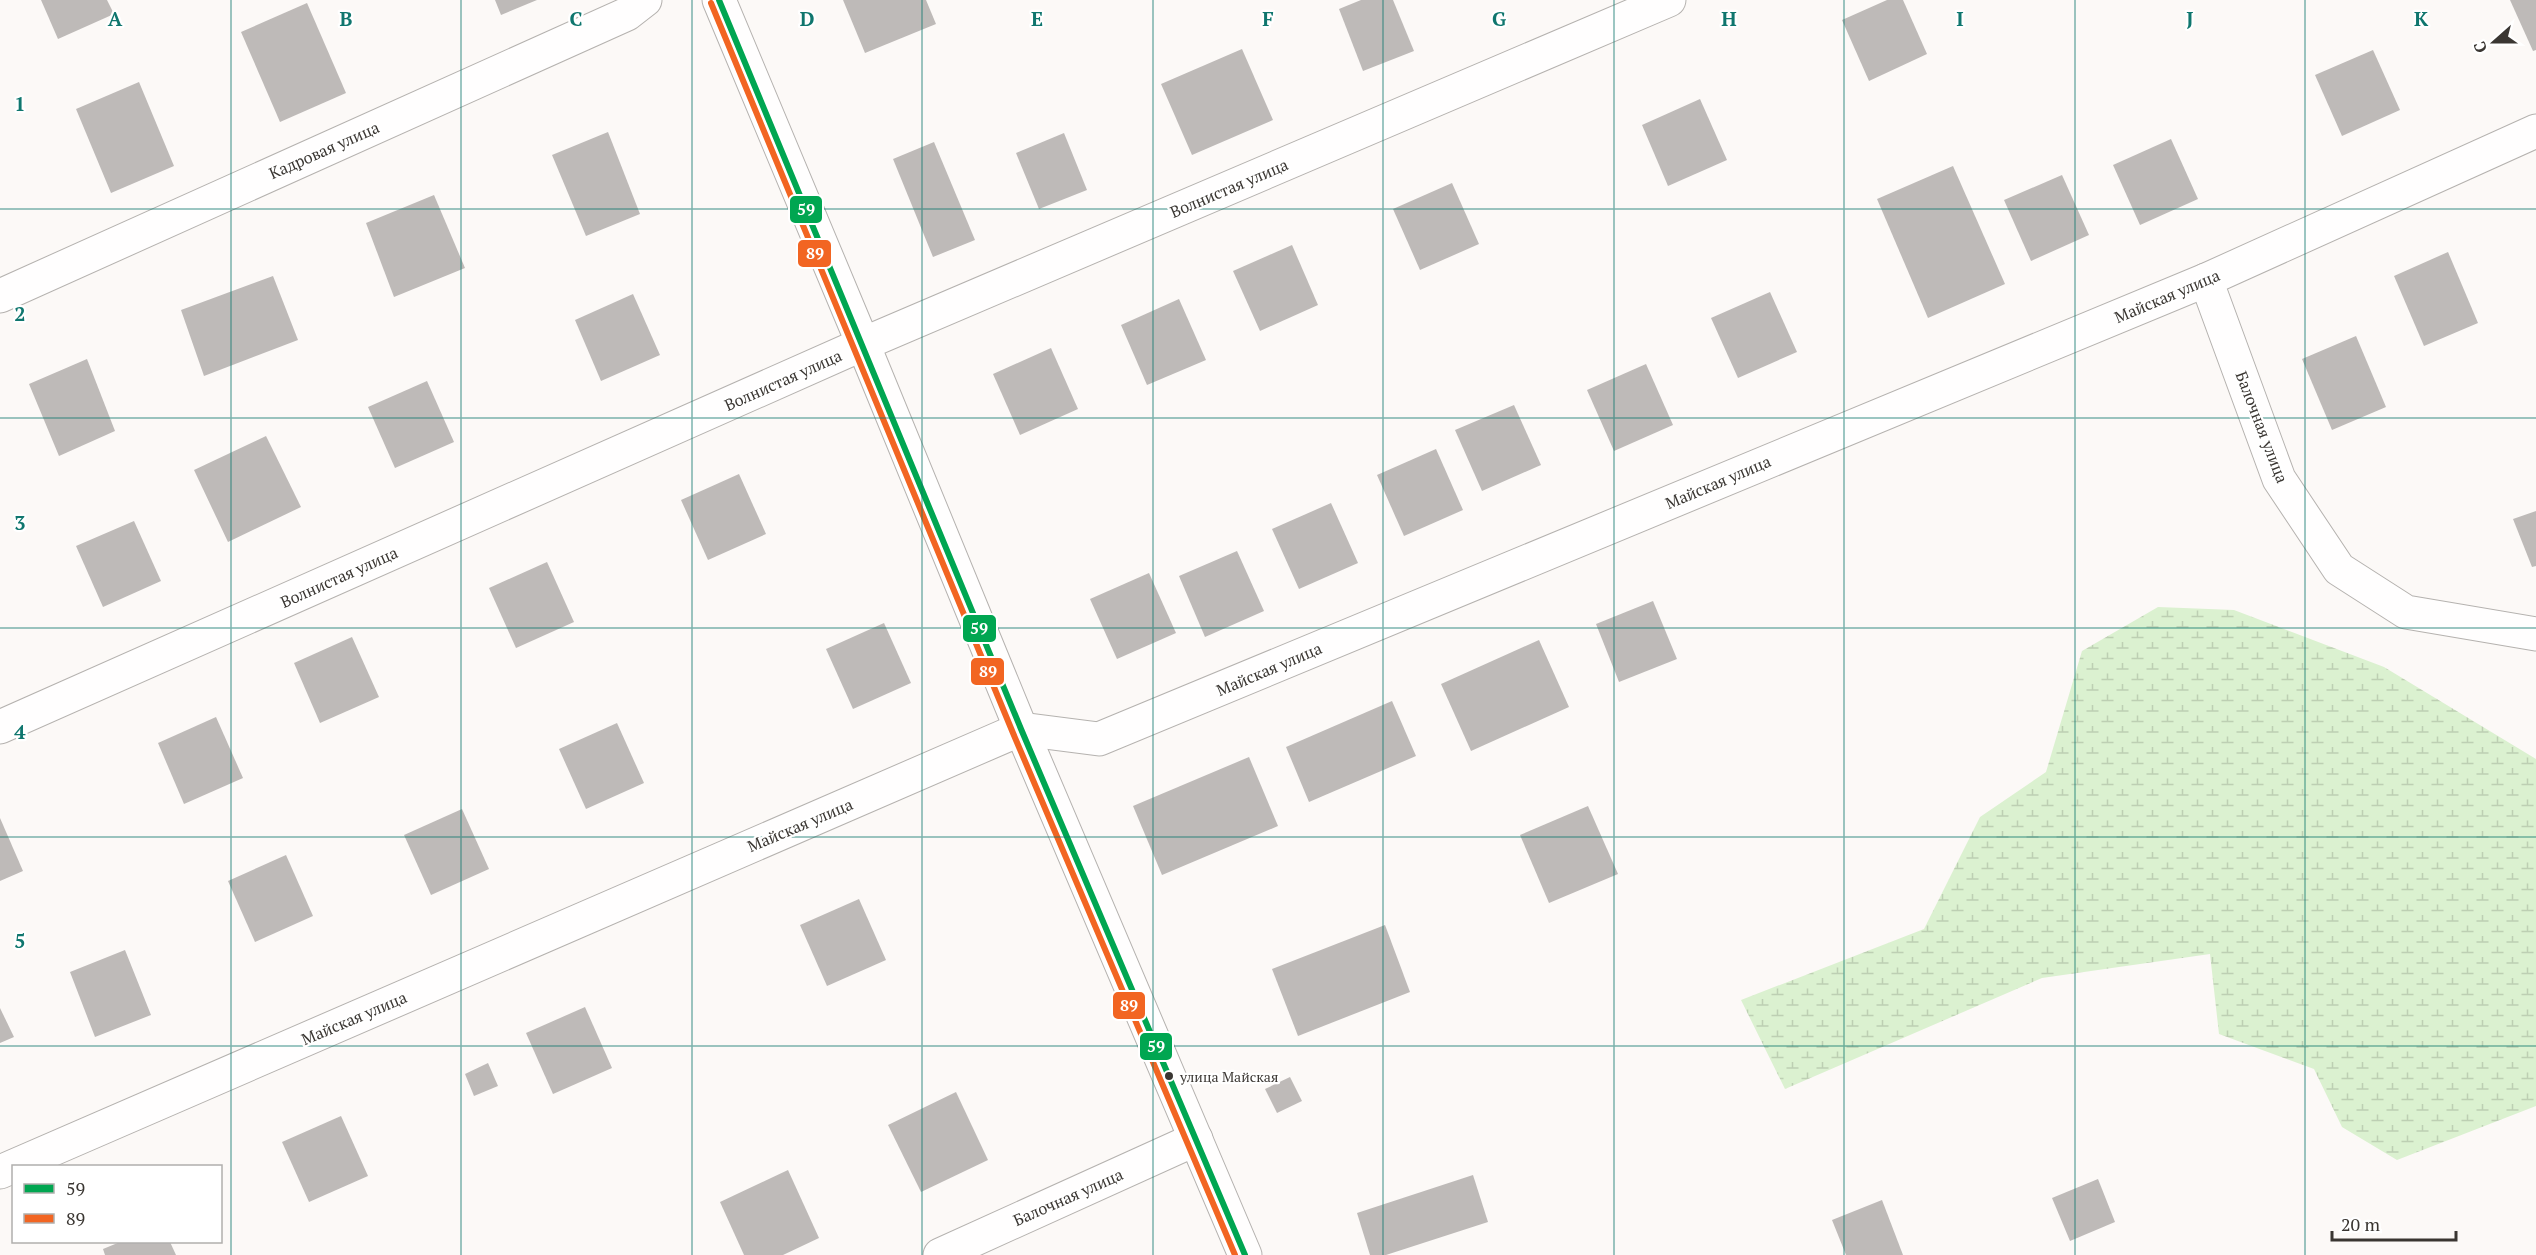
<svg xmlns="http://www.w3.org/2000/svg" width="2536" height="1255" font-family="'PT Serif',serif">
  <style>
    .wetland { fill: url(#wetland-marsh) }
    .building { fill: #bebab8 }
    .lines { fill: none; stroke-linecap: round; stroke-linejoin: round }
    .minor-casing { stroke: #b5b2af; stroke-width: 35 }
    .minor { stroke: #fffefe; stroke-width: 33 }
    .bus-1-casing { stroke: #fff; stroke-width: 10 }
    .bus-2-casing { stroke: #fff; stroke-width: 10 }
    .bus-1 { stroke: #00a651; stroke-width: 6 }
    .bus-2 { stroke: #f26522; stroke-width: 6 }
    .grid { fill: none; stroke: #0f766e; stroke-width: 1.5; stroke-opacity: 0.55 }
    .bus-dot { fill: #3a3632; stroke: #fff; stroke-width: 2 }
    .labels { text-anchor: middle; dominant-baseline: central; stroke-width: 4.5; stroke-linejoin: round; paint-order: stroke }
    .bus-label { font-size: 14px; fill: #3a3632; stroke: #fff; text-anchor: start }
    .street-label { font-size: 16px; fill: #3a3632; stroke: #fff }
    .grid-label { font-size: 20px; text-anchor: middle; font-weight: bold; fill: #0f766e; stroke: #fff; stroke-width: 4.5; stroke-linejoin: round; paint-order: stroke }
    .line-badge { stroke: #fff; stroke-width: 2 }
    .badge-label { font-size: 16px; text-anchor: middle; font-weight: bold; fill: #fff }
  </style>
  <defs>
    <pattern id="wetland-marsh" width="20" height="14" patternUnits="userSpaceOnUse" patternTransform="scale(1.5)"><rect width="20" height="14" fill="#dbf1d0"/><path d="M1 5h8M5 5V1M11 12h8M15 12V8" fill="none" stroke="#bdcfb3"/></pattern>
  </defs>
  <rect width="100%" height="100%" fill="#fcf9f7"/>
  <polygon class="wetland" points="2158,607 2234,610 2384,667 2536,759 2536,1106 2397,1160 2342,1127 2314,1069 2219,1034 2210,954 2042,978 1785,1089 1741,1000 1924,929 1980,817 2046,772 2082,651"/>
  <g class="building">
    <polygon points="41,0 107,0 114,14 58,39"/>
    <polygon points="495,0 537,0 501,15"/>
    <polygon points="843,0 926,0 936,24 865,53"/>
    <polygon points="1361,0 1393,0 1414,51 1363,71 1339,9"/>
    <polygon points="1887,0 1903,0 1927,54 1869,81 1842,20"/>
    <polygon points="2510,0 2536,0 2536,50 2533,51"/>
    <polygon points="307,3 346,93 280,122 241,32"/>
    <polygon points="1242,49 1273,120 1192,155 1161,84"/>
    <polygon points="2373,50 2400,110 2342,136 2315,75"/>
    <polygon points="139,82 174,166 111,193 76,109"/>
    <polygon points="1700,99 1727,160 1668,186 1642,125"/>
    <polygon points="608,132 640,214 586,236 552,155"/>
    <polygon points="1064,133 1087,190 1039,209 1016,153"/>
    <polygon points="2171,139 2198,199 2140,225 2113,165"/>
    <polygon points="934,142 975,240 933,257 893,159"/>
    <polygon points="1953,166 2005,284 1928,318 1877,199"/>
    <polygon points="2062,175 2089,235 2031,261 2004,200"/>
    <polygon points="1452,183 1479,244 1420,270 1393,209"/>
    <polygon points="434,195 465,268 394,297 366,223"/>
    <polygon points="1292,245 1318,305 1260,331 1233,271"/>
    <polygon points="2448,252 2478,323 2424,346 2394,276"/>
    <polygon points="273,276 298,340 204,376 181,310"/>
    <polygon points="1770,292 1797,352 1738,378 1711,318"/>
    <polygon points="633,294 660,355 601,381 575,320"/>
    <polygon points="1179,299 1206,360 1147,385 1121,325"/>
    <polygon points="2356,336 2386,407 2332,430 2302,359"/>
    <polygon points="1051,348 1078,409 1020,435 993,374"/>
    <polygon points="87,359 115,431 59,456 29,384"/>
    <polygon points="1646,364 1673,425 1614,451 1587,390"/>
    <polygon points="427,381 454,442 395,468 368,407"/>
    <polygon points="1514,405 1541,465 1482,491 1455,430"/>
    <polygon points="266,436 301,507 228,542 194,470"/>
    <polygon points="1436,449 1463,510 1404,536 1377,475"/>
    <polygon points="739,474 766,534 708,560 681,500"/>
    <polygon points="1331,503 1358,563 1299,589 1272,529"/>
    <polygon points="2536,511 2536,566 2532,567 2513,519"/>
    <polygon points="134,521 161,581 103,607 76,546"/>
    <polygon points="1237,551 1264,611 1205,637 1179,576"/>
    <polygon points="547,562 574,622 516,648 489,588"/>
    <polygon points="1149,573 1176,633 1117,659 1090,599"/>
    <polygon points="1653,601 1677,659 1619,682 1596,624"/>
    <polygon points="884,623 911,683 853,709 826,649"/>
    <polygon points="352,637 379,697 320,723 294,663"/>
    <polygon points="1539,640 1569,707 1471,751 1441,684"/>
    <polygon points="1392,701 1416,756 1309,802 1286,747"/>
    <polygon points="216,717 243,778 184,804 158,743"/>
    <polygon points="617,723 644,783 586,809 559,749"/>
    <polygon points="1249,757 1278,826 1162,875 1133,806"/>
    <polygon points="1588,806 1618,874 1549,903 1520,835"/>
    <polygon points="462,809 489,869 431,895 404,835"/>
    <polygon points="0,818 23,871 0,881"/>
    <polygon points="286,855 313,916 255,942 228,881"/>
    <polygon points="859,899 886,960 827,986 800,925"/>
    <polygon points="1385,925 1410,992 1298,1036 1272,969"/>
    <polygon points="125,950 151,1015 95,1037 70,972"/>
    <polygon points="585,1007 612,1068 553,1094 526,1033"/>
    <polygon points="0,1008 14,1037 0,1043"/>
    <polygon points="488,1063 498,1086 474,1096 465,1074"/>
    <polygon points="1290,1077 1302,1101 1277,1113 1265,1089"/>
    <polygon points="956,1092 988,1160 921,1192 888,1125"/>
    <polygon points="341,1116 368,1176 309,1202 282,1142"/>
    <polygon points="788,1170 819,1238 783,1255 744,1255 720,1202"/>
    <polygon points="1473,1175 1488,1222 1386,1255 1370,1255 1357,1213"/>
    <polygon points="2098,1179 2115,1222 2070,1241 2052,1198"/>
    <polygon points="1882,1200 1903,1255 1846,1255 1832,1220"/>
    <polygon points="120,1242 170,1242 176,1255 105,1255 103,1249"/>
  </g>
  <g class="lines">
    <g class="minor-casing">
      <g id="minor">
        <polyline points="719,0 863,344 1021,729 1245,1255"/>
        <polyline points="2206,280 2279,479 2339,569 2406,612 2536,634"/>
        <polyline points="0,296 627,14 645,0"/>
        <polyline points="0,727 863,344 1669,0"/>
        <polyline points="0,1172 1021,729 1099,739 2206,280 2536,131"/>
        <polyline points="940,1255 1196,1139"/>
      </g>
    </g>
    <use href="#minor" class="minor"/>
    <g class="bus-1-casing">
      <polyline id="bus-1" points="719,0 1021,729 1245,1255"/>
    </g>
    <g class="bus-2-casing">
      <polyline id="bus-2" points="711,3 1013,733 1235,1255"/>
    </g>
    <use href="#bus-1" class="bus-1"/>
    <use href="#bus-2" class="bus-2"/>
  </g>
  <path class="grid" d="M231 0V1255M461 0V1255M692 0V1255M922 0V1255M1153 0V1255M1383 0V1255M1614 0V1255M1844 0V1255M2075 0V1255M2305 0V1255M0 209H2536M0 418H2536M0 628H2536M0 837H2536M0 1046H2536"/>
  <circle class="bus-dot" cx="1169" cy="1076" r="5"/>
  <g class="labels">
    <g class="bus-label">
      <text x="1180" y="1076">улица Майская</text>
    </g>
    <g class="street-label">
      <text transform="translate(324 150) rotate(-24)">Кадровая улица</text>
      <text transform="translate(1229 188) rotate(-23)">Волнистая улица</text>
      <text transform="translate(2167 296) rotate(-23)">Майская улица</text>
      <text transform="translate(783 380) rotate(-24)">Волнистая улица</text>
      <text transform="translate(2262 427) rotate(69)">Балочная улица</text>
      <text transform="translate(1718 482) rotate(-23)">Майская улица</text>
      <text transform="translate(339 577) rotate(-24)">Волнистая улица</text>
      <text transform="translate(1269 669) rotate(-23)">Майская улица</text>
      <text transform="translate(800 825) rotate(-23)">Майская улица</text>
      <text transform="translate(354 1018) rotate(-23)">Майская улица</text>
      <text transform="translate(1068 1197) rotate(-24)">Балочная улица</text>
    </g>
  </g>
  <g class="grid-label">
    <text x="115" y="26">A</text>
    <text x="346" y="26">B</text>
    <text x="576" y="26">C</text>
    <text x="807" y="26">D</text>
    <text x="1037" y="26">E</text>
    <text x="1268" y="26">F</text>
    <text x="1499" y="26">G</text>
    <text x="1729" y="26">H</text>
    <text x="1960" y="26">I</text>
    <text x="2190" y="26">J</text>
    <text x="2421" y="26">K</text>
    <text x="20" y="111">1</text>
    <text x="20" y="321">2</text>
    <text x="20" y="530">3</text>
    <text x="20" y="739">4</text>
    <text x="20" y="948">5</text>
  </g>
  <g class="line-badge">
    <rect x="789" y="195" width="34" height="29" rx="6" fill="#00a651"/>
    <rect x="797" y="239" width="35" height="29" rx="6" fill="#f26522"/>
    <rect x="962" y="614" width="35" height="29" rx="6" fill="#00a651"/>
    <rect x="970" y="657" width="35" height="29" rx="6" fill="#f26522"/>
    <rect x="1112" y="991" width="34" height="29" rx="6" fill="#f26522"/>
    <rect x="1139" y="1032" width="34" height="29" rx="6" fill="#00a651"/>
  </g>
  <g class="badge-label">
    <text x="806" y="215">59</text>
    <text x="815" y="259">89</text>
    <text x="979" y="634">59</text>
    <text x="988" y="677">89</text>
    <text x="1129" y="1011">89</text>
    <text x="1156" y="1052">59</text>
  </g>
  <rect x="12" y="1165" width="210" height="78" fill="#ffffff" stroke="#b0afad" stroke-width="1.5"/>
  <rect x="24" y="1184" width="30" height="9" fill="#00a651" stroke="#b0afad" stroke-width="1.5"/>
  <text x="66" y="1195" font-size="18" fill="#3a3632">59</text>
  <rect x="24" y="1214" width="30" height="9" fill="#f26522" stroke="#b0afad" stroke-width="1.5"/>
  <text x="66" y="1225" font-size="18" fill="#3a3632">89</text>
  <g transform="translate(2494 42) rotate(249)" stroke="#ffffff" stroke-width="4.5" paint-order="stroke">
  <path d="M0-4.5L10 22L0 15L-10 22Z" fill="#3a3632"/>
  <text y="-9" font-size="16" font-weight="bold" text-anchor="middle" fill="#3a3632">С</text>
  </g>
  <path d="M2332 1231v9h124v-9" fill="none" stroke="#3a3632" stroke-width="3"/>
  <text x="2341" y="1231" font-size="18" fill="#3a3632" stroke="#ffffff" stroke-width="4.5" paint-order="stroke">20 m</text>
</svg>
